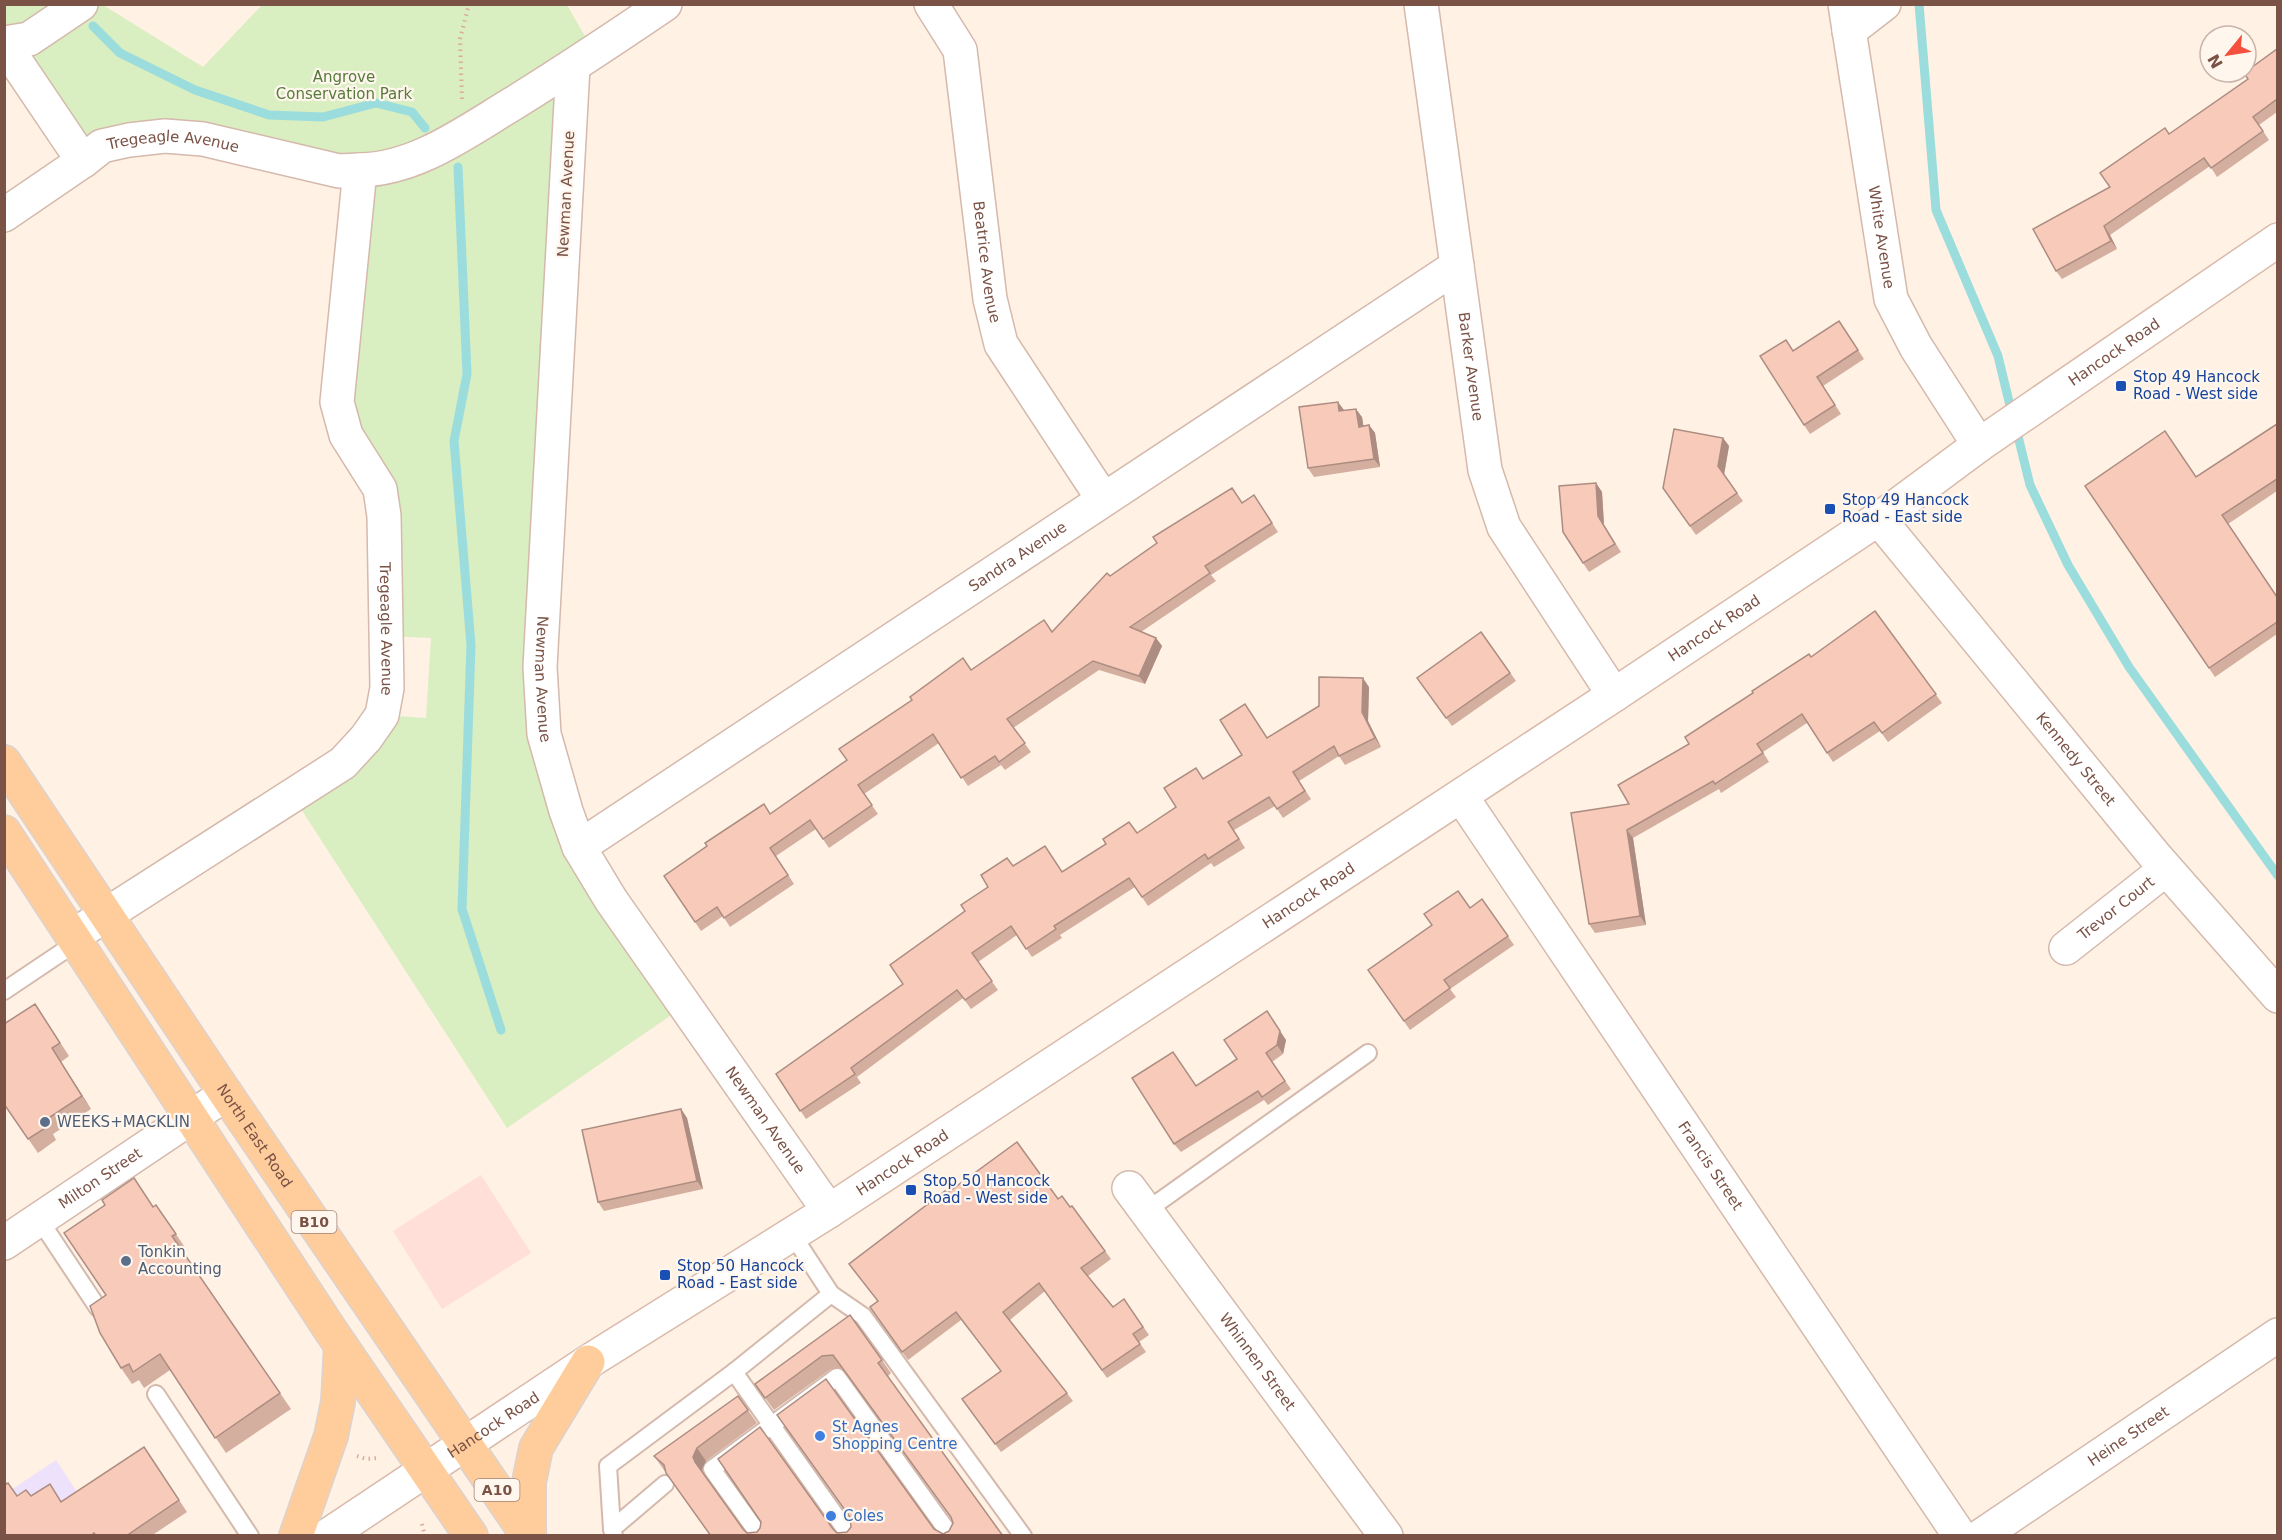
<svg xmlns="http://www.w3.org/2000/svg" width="2282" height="1540" font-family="'DejaVu Sans',sans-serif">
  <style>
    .commercial { fill: #ffdfd8 }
    .education { fill: #eee1fb }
    .green { fill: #d9eec1 }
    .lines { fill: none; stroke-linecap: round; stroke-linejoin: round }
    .stream { stroke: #9bdcdd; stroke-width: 9 }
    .service-casing { stroke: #d4b9ac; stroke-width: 20 }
    .minor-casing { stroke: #d4b9ac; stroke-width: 36 }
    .secondary-casing { stroke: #dabaab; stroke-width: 36 }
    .primary-casing { stroke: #dcd2cf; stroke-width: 36 }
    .path { stroke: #dcac9b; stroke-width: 4; stroke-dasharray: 1.5 4.5; stroke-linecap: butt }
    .service { stroke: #fff; stroke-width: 16 }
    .minor { stroke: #fff; stroke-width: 33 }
    .secondary { stroke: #fff; stroke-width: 33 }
    .primary { stroke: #ffcd9b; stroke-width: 33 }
    .wall { fill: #d4ae9f }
    .shaded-wall { fill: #ad8d82 }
    .building { fill: #f7cab9; stroke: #ad8d82; stroke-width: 1.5 }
    .transit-dot { fill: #1a4fb4; stroke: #fff6ed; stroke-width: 2 }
    .service-dot { fill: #5c6f8a; stroke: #fff6ed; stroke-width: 2 }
    .shop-dot { fill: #3f7fe0; stroke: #fff6ed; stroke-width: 2 }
    .labels { text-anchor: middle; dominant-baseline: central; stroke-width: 4.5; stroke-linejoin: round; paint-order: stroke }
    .shield { fill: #fff6ed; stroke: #a28378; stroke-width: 1.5 }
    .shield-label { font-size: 14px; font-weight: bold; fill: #7a5246 }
    .park-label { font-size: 15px; fill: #567b3b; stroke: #fff6ed }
    .street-label { font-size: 15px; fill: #7a5246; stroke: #fff6ed }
    .transit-label { font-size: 15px; fill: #164399; stroke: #fff6ed; text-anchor: start }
    .service-label { font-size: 15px; fill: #4e5e75; stroke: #fff6ed; text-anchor: start }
    .shop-label { font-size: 15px; fill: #366cbe; stroke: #fff6ed; text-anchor: start }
  </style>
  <rect width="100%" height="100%" fill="#fff1e4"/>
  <polygon class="commercial" points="481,1175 531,1253 442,1309 393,1231"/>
  <polygon class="education" points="56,1460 105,1535 5,1536 5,1494"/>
  <polygon class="green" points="263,4 567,5 594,52 573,65 540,667 566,811 686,1005 507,1128 292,795 382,715 426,718 431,638 386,636 384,516 346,435 360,170 203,139 83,161 5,44 4,5 103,5 203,67"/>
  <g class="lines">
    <g class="stream">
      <polyline points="1919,4 1936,210 1998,356 2012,414"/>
      <polyline points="93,26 120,53 195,90 269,115 323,117 376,103 412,112 425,128"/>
      <polyline points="458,167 467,374 454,441 471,645 462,909 501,1030"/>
      <polyline points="2016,428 2030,485 2068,565 2129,667 2278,876"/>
    </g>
    <g class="service-casing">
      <g id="service">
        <polyline points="4,991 77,942"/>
        <polyline points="1146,1211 1368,1053"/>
        <polyline points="39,1219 98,1308"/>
        <polyline points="831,1294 863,1316 1023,1536"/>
        <polyline points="734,1372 850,1536"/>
        <polyline points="156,1394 250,1536"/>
        <polyline points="612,1529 608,1466 734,1372 831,1294 792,1234"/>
        <polyline points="614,1536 612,1529 665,1484"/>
        <polyline points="760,1536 712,1469 837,1377 951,1536"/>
      </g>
    </g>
    <g class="minor-casing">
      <g id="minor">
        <path id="s1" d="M931 4 960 50 990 299 1001 344 1103 499"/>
        <path id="s2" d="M1421 4 1485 470 1504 527 1614 695"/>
        <path id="s3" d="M1845 4 1891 299 1916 347 1979 445"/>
        <polyline points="1849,31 1884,4"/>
        <polyline points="4,43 29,39 81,4"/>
        <polyline points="4,44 83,161"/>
        <path id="s4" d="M573 66 540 667 544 734 566 811 579 847 611 900 829 1211"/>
        <path d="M360 170C417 169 467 131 514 103 565 71 615 38 665 4"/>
        <path id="s5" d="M4 215 83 161 102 146 129 140 165 136 203 139 339 171 360 170 337 402 346 435 380 489 384 516 387 688 382 715 366 738 343 763 73 936"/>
        <path id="s6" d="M1878 518 2155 856 2278 996"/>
        <path id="s7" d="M1461 796 1960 1536"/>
        <path id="s8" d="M579 847 1457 266"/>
        <path id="s9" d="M2066 948 2166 869"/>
        <path id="s10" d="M1129 1188 1386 1536"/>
        <path id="s11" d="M4 1243 226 1094"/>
        <path id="s12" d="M1981 1536 2278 1335"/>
      </g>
    </g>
    <g class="secondary-casing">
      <g id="secondary">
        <path id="s13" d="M327 1536 588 1362 829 1211 1614 695 1890 511 1979 445 2278 240"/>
      </g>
    </g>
    <g class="primary-casing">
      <g id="primary">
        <path id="s14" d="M4 762 226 1094 528 1536"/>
        <polyline points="4,832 331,1331 471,1536"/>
        <polyline points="296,1536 331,1436 338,1402 341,1346"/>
        <polyline points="529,1536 529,1482 536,1448 588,1362"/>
      </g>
    </g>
    <g class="path">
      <polyline points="462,99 460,39 469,4"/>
      <polyline points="357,1456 366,1459 379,1458"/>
      <polyline points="422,1524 425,1536"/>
    </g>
    <use href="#service" class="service"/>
    <use href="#minor" class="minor"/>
    <use href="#secondary" class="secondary"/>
    <use href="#primary" class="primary"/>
  </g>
  <g class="wall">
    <polygon points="2277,49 2277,112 2259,125 2269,140 2217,177 2210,166 2110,235 2117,249 2062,279 2056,271 2110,187 2169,134 2248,79"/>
    <polygon points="1839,321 1864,359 1823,386 1841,414 1810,434 1804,425 1793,351"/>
    <polygon points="1344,411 1362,417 1363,426 1369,425 1375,433 1380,467 1314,477 1308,468"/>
    <polygon points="2277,424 2277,491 2228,524 2277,596 2277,634 2215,677 2085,486 2196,477"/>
    <polygon points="1723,438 1729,446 1724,475 1743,501 1696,535 1663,488"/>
    <polygon points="1596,483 1602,492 1604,525 1621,552 1589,572 1583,563"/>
    <polygon points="1254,495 1278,532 1211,575 1216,581 1141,632 1156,638 1162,646 1145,684 1099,670 1013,728 1031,752 1005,770 1001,765 968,786 939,743 864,794 878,814 829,848 816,829 776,856 794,884 730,927 723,916 701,931 664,876 771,813 847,760 971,670 1052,632 1110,576 1242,502"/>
    <polygon points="1875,611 1942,703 1888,742 1880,731 1833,762 1807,723 1763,752 1769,762 1721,793 1719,789 1633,838 1646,925 1595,933 1589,924 1629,804 1689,744"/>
    <polygon points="1481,632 1516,681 1452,726 1417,678"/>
    <polygon points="1369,687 1368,721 1381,747 1345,765 1339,756 1299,781 1311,799 1283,818 1275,806 1234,830 1245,848 1214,867 1211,863 1148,906 1135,887 1060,935 1062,938 1032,957 1017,935 978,962 998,990 971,1009 963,998 857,1077 861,1083 806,1119 776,1074 903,984 965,911 988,887 1013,866 1062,872 1137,833 1176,807 1203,779 1267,738"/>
    <polygon points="1482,899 1514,945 1450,989 1456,997 1410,1030 1368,970 1470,908"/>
    <polygon points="35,1004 69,1056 61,1062 91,1109 53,1134 56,1140 38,1153 4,1104"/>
    <polygon points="1286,1040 1283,1054 1272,1062 1291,1089 1268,1105 1264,1100 1181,1152 1174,1144 1196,1086 1237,1059"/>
    <polygon points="681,1109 687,1118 703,1189 604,1211 598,1202"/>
    <polygon points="947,1193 1058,1199 1070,1207 1072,1206 1111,1259 1088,1276 1113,1307 1124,1299 1149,1335 1139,1342 1146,1352 1107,1378 1045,1291 1010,1320 1073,1401 1001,1452 962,1399 1001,1371 961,1320 908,1360 870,1307 878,1301 849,1264"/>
    <polygon points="105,1205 154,1207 167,1221 186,1249 183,1252 291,1409 226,1453 170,1370 144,1388 139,1380 132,1384 121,1368 106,1295"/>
    <polygon points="850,1315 891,1373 888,1376 1003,1536 711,1536 654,1456 738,1396 757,1423 706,1461 702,1469 703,1475 743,1529 747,1533 833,1529 837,1533 934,1529 943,1534 949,1531 953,1523 951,1518 842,1368 831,1369 774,1410 755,1384"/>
    <polygon points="144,1447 187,1512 151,1536 4,1536 17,1495 31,1496 62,1502"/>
  </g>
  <g class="shaded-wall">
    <polygon points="2104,226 2110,235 2117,249 2111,241"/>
    <polygon points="1338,402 1344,410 1339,411"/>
    <polygon points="1356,409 1362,417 1365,435 1359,427"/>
    <polygon points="1369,425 1375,433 1380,467 1374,459"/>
    <polygon points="1723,438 1729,446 1724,475 1718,466"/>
    <polygon points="1596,483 1602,492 1604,525 1621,552 1598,516"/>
    <polygon points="1156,638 1162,646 1145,684 1139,676"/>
    <polygon points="1363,678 1369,687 1368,721 1381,747 1375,738 1362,712"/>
    <polygon points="1627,830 1633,838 1646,925 1640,916"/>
    <polygon points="1273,1020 1286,1040 1283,1054 1277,1045"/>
    <polygon points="52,1048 61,1062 91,1109 82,1096"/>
    <polygon points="681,1109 687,1118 703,1189 697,1181"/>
    <polygon points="697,1448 706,1461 702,1469 703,1475 695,1462 693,1457"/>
  </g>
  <g class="building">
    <polygon points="2277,49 2277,99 2253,117 2263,131 2211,168 2204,158 2104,226 2111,241 2056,271 2033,229 2110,187 2100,173 2165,128 2169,134 2248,79 2244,73"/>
    <polygon points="1839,321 1858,350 1817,377 1835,405 1804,425 1760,356 1786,340 1793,351"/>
    <polygon points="1338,402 1339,411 1356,409 1359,427 1369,425 1374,459 1308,468 1299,407"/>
    <polygon points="2277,424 2277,479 2222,515 2277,597 2277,622 2209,668 2085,486 2165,431 2196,477"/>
    <polygon points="1674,429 1723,438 1718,466 1737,493 1690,526 1663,488"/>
    <polygon points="1596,483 1598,516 1615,544 1583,563 1563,532 1559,486"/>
    <polygon points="1232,488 1242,503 1254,495 1272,523 1205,566 1210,573 1130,627 1156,638 1139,676 1093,661 1007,719 1025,743 999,762 995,756 961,778 933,734 858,785 872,805 823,839 810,820 770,848 788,875 724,918 717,907 695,922 664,876 707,846 705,843 764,804 770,814 847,760 839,749 912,700 910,697 963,658 971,670 1044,620 1052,632 1107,573 1110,576 1157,543 1153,537"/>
    <polygon points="1875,611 1936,694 1882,733 1874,722 1827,753 1802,714 1757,744 1763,753 1715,784 1713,781 1627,830 1640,916 1589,924 1571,813 1629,804 1618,785 1689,744 1685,737 1753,693 1752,691 1809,654 1811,657"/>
    <polygon points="1481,632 1510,673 1446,718 1417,678"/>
    <polygon points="1319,677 1363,678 1362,712 1375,738 1339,756 1334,746 1293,772 1305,791 1277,809 1269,797 1228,822 1239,839 1208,859 1205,854 1142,897 1129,878 1054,926 1056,929 1026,949 1011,926 972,953 992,981 965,1000 957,990 851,1068 855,1074 800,1111 776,1074 903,984 890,965 965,911 961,905 988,887 981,875 1007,858 1013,866 1045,846 1062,872 1106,844 1103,839 1129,822 1137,833 1176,807 1164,788 1196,768 1203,779 1242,755 1220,720 1245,704 1267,738 1319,706"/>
    <polygon points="1458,891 1470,908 1482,899 1508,936 1444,980 1450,988 1404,1021 1368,970 1432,925 1424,914"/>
    <polygon points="35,1004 60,1043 52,1048 82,1096 44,1121 47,1127 28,1139 4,1104 4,1024"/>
    <polygon points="1267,1011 1280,1031 1277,1045 1266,1053 1285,1081 1262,1097 1258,1091 1174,1144 1132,1078 1173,1052 1196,1086 1237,1059 1224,1040"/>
    <polygon points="681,1109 697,1181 598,1202 582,1130"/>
    <polygon points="1017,1142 1058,1199 1062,1196 1070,1207 1072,1206 1105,1251 1081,1268 1113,1307 1124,1299 1143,1327 1133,1334 1140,1344 1102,1370 1039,1283 1003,1312 1067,1393 995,1444 962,1399 1001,1371 956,1312 902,1352 870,1307 878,1301 849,1264 945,1191 947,1193"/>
    <polygon points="134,1178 153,1207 156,1205 176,1234 172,1236 280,1393 215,1438 160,1354 133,1372 129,1364 121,1368 100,1333 90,1306 106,1295 64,1233 105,1205 102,1200"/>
    <polygon points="850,1315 882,1360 878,1363 1003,1536 711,1536 666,1473 664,1465 654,1456 738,1396 748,1410 697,1448 693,1457 695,1462 743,1529 747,1533 757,1532 760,1528 761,1522 718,1459 760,1427 833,1529 837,1533 847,1532 851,1527 850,1517 777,1415 826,1379 934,1529 943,1534 949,1531 953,1523 951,1517 833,1355 822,1356 765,1398 755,1384"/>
    <polygon points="144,1447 179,1500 126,1536 96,1536 94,1533 91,1536 4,1536 4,1485 8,1483 17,1496 26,1490 31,1496 50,1484 61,1502"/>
  </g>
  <g class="transit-dot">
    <rect x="2115" y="380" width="12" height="12" rx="3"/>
    <rect x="1824" y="503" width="12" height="12" rx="3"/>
    <rect x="905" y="1184" width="12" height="12" rx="3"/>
    <rect x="659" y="1269" width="12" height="12" rx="3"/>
  </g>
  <g class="service-dot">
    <circle cx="45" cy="1122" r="6"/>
    <circle cx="126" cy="1261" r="6"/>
  </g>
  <g class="shop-dot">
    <circle cx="820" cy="1436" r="6"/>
    <circle cx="831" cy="1516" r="6"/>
  </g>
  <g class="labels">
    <g class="shield">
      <rect x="291.5" y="1211" width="45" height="22" rx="4.5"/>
      <rect x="474.5" y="1479" width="45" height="22" rx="4.5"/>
    </g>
    <g class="shield-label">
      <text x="314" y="1222">B10</text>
      <text x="497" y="1490">A10</text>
    </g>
    <g class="park-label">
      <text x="344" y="77">Angrove<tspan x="344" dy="17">Conservation Park</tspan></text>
    </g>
    <g class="street-label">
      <text stroke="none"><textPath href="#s5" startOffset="192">Tregeagle Avenue</textPath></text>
      <text transform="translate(566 194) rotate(-87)">Newman Avenue</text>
      <text stroke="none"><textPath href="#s3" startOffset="236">White Avenue</textPath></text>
      <text stroke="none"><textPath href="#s1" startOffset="268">Beatrice Avenue</textPath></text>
      <text stroke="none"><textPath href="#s13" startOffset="2144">Hancock Road</textPath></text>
      <text stroke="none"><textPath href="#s2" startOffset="366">Barker Avenue</textPath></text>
      <text stroke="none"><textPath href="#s8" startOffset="526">Sandra Avenue</textPath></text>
      <text stroke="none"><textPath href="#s5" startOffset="854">Tregeagle Avenue</textPath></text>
      <text stroke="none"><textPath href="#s13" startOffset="1658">Hancock Road</textPath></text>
      <text stroke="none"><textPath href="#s4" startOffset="614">Newman Avenue</textPath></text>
      <text stroke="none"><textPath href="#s6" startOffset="312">Kennedy Street</textPath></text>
      <text stroke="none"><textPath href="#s13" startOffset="1172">Hancock Road</textPath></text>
      <text stroke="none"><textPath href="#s9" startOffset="64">Trevor Court</textPath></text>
      <text stroke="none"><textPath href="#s4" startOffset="1118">Newman Avenue</textPath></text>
      <text stroke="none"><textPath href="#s14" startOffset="450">North East Road</textPath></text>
      <text stroke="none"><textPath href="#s13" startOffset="686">Hancock Road</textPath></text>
      <text stroke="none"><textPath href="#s7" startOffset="446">Francis Street</textPath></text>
      <text stroke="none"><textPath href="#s11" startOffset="116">Milton Street</textPath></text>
      <text stroke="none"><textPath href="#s10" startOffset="216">Whinnen Street</textPath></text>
      <text stroke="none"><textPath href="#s13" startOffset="200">Hancock Road</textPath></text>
      <text stroke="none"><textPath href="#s12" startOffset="178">Heine Street</textPath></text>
    </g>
    <g class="transit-label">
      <text x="2133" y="377">Stop 49 Hancock<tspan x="2133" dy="17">Road - West side</tspan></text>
      <text x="1842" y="500">Stop 49 Hancock<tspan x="1842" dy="17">Road - East side</tspan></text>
      <text x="923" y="1181">Stop 50 Hancock<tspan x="923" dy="17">Road - West side</tspan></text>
      <text x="677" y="1266">Stop 50 Hancock<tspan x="677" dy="17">Road - East side</tspan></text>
    </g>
    <g class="service-label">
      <text x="57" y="1122">WEEKS+MACKLIN</text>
      <text x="138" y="1252">Tonkin<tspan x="138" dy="17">Accounting</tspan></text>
    </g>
    <g class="shop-label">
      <text x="832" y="1427">St Agnes<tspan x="832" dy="17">Shopping Centre</tspan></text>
      <text x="843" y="1516">Coles</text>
    </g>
  </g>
  <rect width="2282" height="1540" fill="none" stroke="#7a5246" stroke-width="12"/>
  <g transform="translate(2228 54) rotate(240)"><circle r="28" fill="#fff6ed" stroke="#cab4aa" stroke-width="1.5"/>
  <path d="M0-4.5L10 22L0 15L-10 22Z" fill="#f54f3d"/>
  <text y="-9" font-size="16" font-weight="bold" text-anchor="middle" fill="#7a5246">N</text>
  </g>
</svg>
